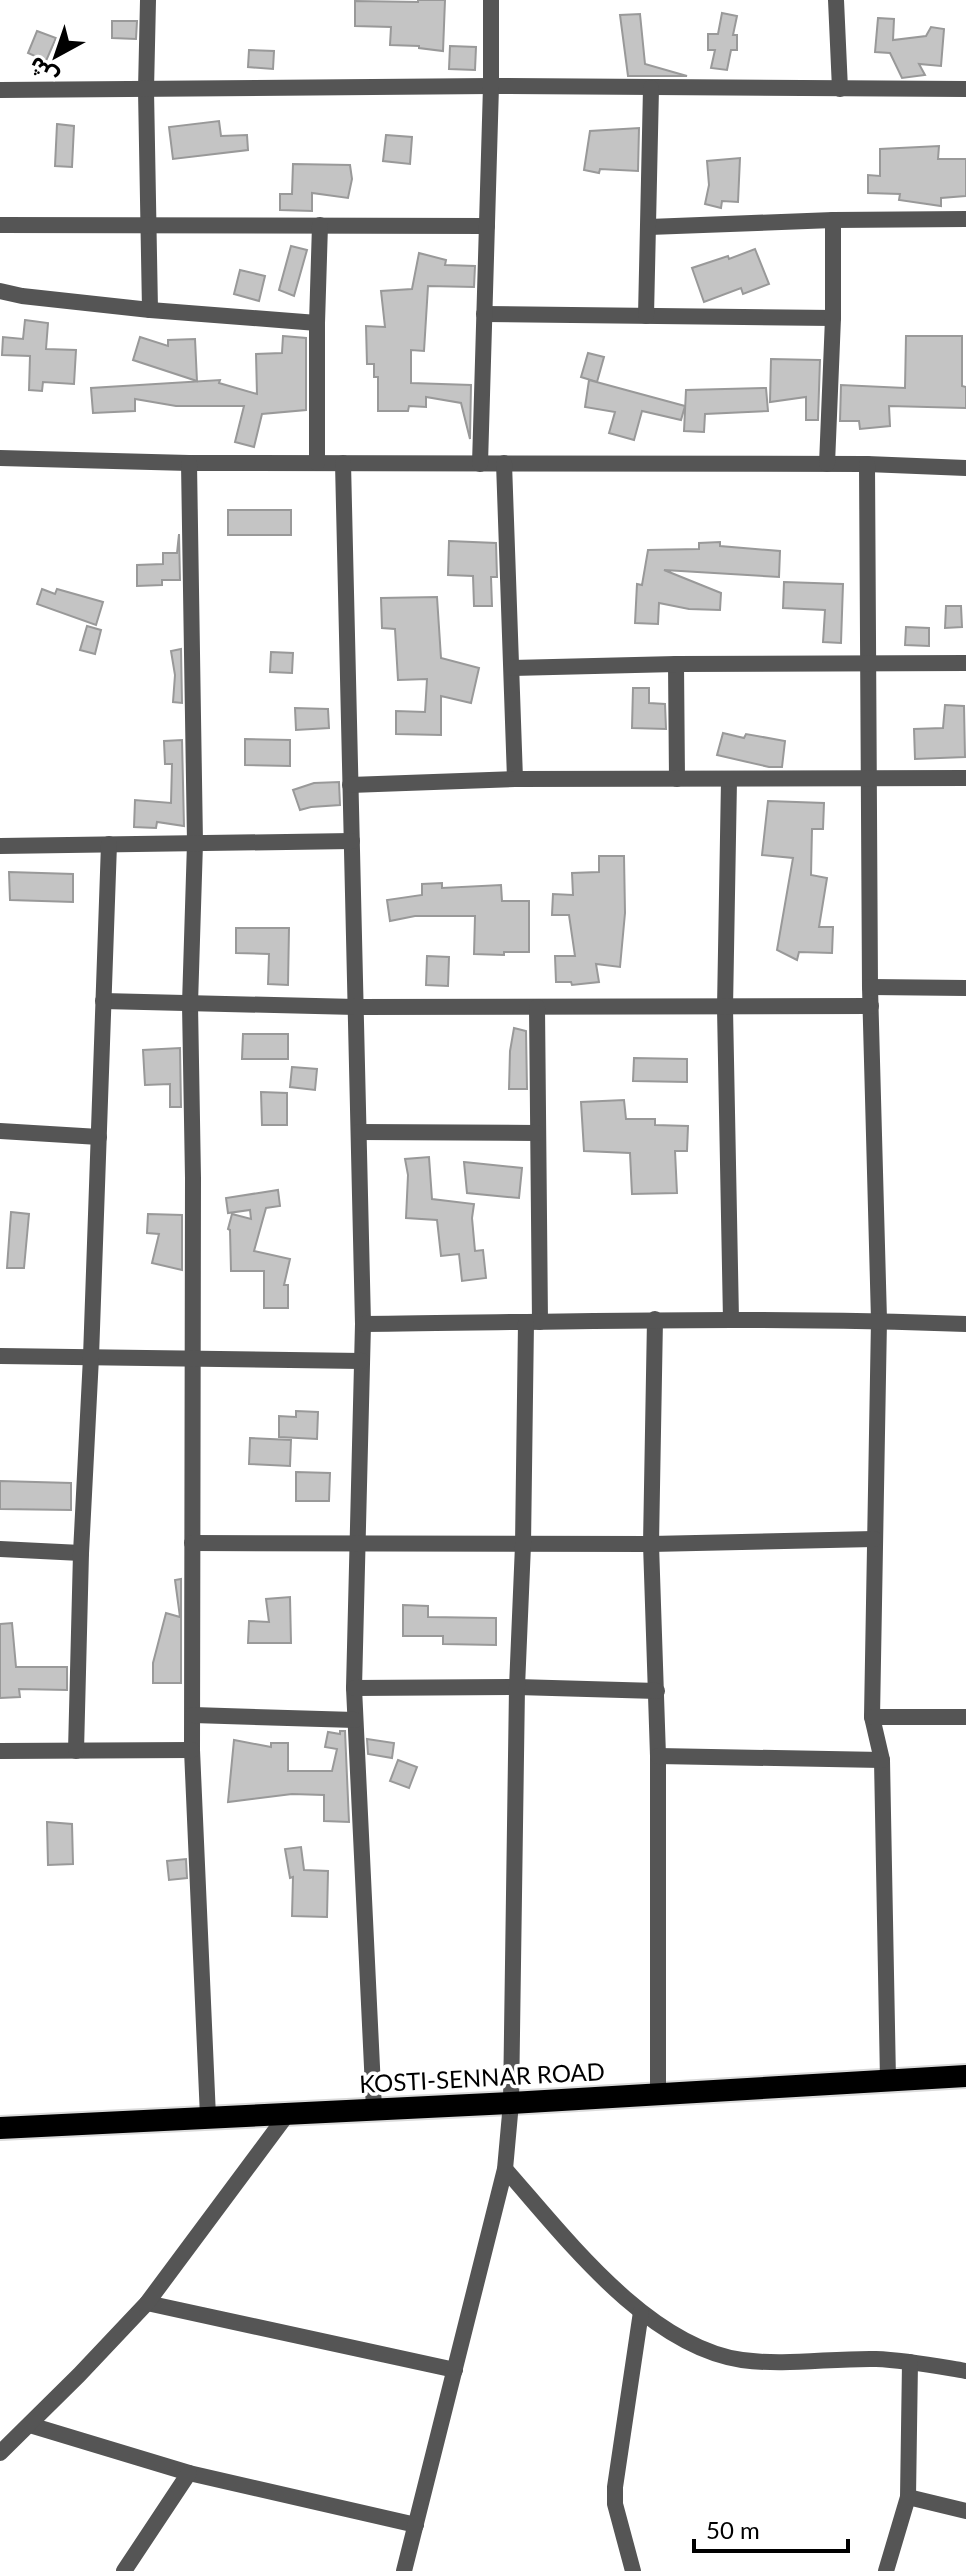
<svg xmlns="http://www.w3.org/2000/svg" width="966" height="2571" font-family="Lato,'Noto Sans Arabic',sans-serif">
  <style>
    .building { fill: #c4c4c4; stroke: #999; stroke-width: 2 }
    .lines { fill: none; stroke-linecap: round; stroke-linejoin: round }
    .trunk-casing { stroke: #dbdbdb; stroke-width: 26 }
    .minor { stroke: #555; stroke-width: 16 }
    .trunk { stroke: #000; stroke-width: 22 }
    .labels { text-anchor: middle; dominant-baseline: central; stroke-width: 7; stroke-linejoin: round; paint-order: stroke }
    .street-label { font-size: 24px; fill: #000; stroke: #fff }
  </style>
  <rect width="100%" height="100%" fill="#fff"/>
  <g class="building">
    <polygon points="418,0 445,0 443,51 419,48 419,46 390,45 391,27 355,26 355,1 418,2"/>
    <polygon points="722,13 737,16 733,35 737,35 737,50 731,50 727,70 711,68 715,50 708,50 708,34 718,34"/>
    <polygon points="640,14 645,64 687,76 628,76 620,15"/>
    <polygon points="878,18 894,19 893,40 926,36 931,27 944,29 941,66 919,64 925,75 902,78 890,53 875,52"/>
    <polygon points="112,21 137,21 136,39 112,38"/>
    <polygon points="37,31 56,38 46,61 28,53"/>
    <polygon points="450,46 476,47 475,70 449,69"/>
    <polygon points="249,50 274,51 273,69 248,67"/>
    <polygon points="219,121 221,136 247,135 248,150 173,159 169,127"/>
    <polygon points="57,124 74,126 72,167 55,166"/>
    <polygon points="639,128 638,171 600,169 599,173 584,170 590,131"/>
    <polygon points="386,135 412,137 410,164 383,161"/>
    <polygon points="939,146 938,159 966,159 966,196 941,198 941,206 899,200 900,194 868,193 868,175 880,176 880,149"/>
    <polygon points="740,158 738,202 722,201 721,208 705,204 709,185 707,161"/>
    <polygon points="293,164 350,165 352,179 348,198 312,193 312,211 280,210 280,194 292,194"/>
    <polygon points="291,246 307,250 294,296 279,290"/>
    <polygon points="755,249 769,284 743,294 741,288 704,302 692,268 728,256 729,259"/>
    <polygon points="419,253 446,260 445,265 475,266 474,287 428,286 424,351 411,350 411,383 471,385 470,439 461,403 426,397 426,407 409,406 408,411 378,411 378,377 374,377 374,364 367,364 366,326 385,327 381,291 412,289"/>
    <polygon points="240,270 265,276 259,301 234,294"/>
    <polygon points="25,320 48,323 46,349 76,350 74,384 43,382 42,391 29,390 30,356 2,355 3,337 23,339"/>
    <polygon points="283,336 306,338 306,410 262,414 254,447 235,442 244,406 176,406 135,399 135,411 93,413 91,388 220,380 219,383 257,394 256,354 282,353"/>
    <polygon points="906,336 962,336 962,386 966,387 966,408 889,406 890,426 860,429 859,421 840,421 841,385 905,388"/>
    <polygon points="140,337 168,346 168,340 195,339 197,381 133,360"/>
    <polygon points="588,353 604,357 597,382 581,377"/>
    <polygon points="771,359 820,360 818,420 806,420 806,397 770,402"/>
    <polygon points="589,380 685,406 681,420 642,411 634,440 609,433 615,412 585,407"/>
    <polygon points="766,388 768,411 705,414 704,432 684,431 686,390"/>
    <rect x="228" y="510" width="63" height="25"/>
    <polygon points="179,534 180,580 162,580 162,585 137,586 137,565 163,564 163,553 177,553"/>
    <polygon points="449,541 496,543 497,577 491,577 492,606 474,606 473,576 448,575"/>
    <polygon points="720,542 720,546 780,551 779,577 664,570 721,593 720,610 689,609 659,603 658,624 635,623 637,584 642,585 648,550 699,549 699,543"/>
    <polygon points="784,582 843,584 841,643 823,642 825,610 783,608"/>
    <polygon points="42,589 55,594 57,589 103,602 96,625 37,604"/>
    <polygon points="437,597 441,658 479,668 471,703 441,696 441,735 396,734 396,711 425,712 427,679 398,680 395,629 382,628 381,598"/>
    <polygon points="946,606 961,606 962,627 945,628"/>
    <polygon points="87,626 101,630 95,654 80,650"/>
    <polygon points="906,627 929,628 929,646 905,645"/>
    <polygon points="181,649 182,703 173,702 175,675 171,651"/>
    <polygon points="271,652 293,653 292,673 270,672"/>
    <polygon points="633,688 649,688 649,703 665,704 666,729 632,728"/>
    <polygon points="945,705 964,706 965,757 915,759 914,729 943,728"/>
    <polygon points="295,708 328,709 329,728 296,730"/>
    <polygon points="723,733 744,738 746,734 785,741 782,767 769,767 717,755"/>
    <polygon points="245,739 290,740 290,766 245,765"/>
    <polygon points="182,740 184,826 157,822 156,828 134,827 135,800 171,803 172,764 165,764 164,741"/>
    <polygon points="339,782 340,805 311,807 300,810 293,790 314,783"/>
    <polygon points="768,801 824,803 823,829 812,829 811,875 827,878 819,927 833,927 832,953 799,952 797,960 777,950 793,858 762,855"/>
    <polygon points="599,856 624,856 625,913 620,967 596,964 599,982 572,985 571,982 556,982 555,956 575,956 569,915 552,915 553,894 573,895 572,873 599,872"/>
    <polygon points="9,872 73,874 73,902 10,900"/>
    <polygon points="442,883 442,888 501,885 502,901 529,901 529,952 504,952 504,955 474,954 475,916 415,916 390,921 387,900 422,895 422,884"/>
    <polygon points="236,928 289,928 288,985 268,984 269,954 236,953"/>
    <polygon points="427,956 449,957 448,986 426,985"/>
    <polygon points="514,1028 526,1031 527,1089 509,1089 510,1051"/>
    <polygon points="243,1034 288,1034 288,1059 242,1059"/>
    <polygon points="180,1048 181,1107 170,1107 170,1084 145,1085 143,1050"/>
    <polygon points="634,1058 687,1059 687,1082 633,1081"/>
    <polygon points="292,1067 317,1069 315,1090 290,1087"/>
    <polygon points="261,1092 287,1093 287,1125 262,1125"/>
    <polygon points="624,1100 626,1119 655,1119 655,1125 688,1126 687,1151 675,1151 677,1193 632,1194 630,1153 584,1151 581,1102"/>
    <polygon points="429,1157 432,1199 474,1204 472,1218 475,1251 483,1250 486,1278 462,1281 459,1254 441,1256 437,1220 406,1218 408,1175 405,1159"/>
    <polygon points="464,1162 522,1168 519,1198 467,1193"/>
    <polygon points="278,1190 280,1206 266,1208 254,1251 290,1259 284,1285 288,1285 288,1308 264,1308 264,1271 231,1271 230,1230 228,1229 232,1214 251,1219 250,1210 228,1213 226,1198"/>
    <polygon points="11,1212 29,1214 24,1268 7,1268"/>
    <polygon points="148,1214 182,1215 182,1270 152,1263 159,1234 147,1233"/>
    <polygon points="296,1411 318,1412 317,1439 279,1437 279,1416 296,1417"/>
    <polygon points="250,1438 291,1440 290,1466 249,1464"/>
    <polygon points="296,1472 330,1473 329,1501 296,1501"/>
    <polygon points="0,1481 71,1483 71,1510 0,1509"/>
    <polygon points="181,1579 181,1683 153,1683 153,1663 166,1613 180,1617 175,1580"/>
    <polygon points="290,1597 291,1643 248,1643 249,1621 269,1622 266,1599"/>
    <polygon points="403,1605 428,1606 428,1617 496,1618 496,1645 443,1644 443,1636 403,1636"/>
    <polygon points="12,1623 16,1667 67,1667 67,1690 19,1689 20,1697 0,1698 0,1624"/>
    <polygon points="340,1731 345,1731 349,1822 324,1821 324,1795 292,1794 228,1802 234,1740 271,1747 271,1743 288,1743 288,1771 332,1771 337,1749 325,1747 328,1732 340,1734"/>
    <polygon points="367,1739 394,1743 392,1758 368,1754"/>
    <polygon points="398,1760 417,1767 409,1788 390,1781"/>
    <polygon points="47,1822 72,1824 73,1864 48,1865"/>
    <polygon points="301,1847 304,1870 328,1871 327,1917 292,1916 293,1877 290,1878 285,1849"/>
    <polygon points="186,1859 187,1878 169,1880 167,1861"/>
  </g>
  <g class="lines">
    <g class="trunk-casing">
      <polyline id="trunk" points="0,2128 511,2103 966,2076"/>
    </g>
    <g class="minor">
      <polyline points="148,0 146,90 150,310"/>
      <polyline points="836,0 840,89"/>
      <polyline points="0,90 491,86 966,89"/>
      <polyline points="0,225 487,226"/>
      <polyline points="649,227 833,220 966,219"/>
      <polyline points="0,291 22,296 150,310 317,323"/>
      <polyline points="484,314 833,318"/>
      <polyline points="646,316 651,88"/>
      <polyline points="0,458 189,463 867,464 966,468"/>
      <polyline points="189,463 195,843 190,1004 193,1178 192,1750 208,2117"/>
      <polyline points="317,463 317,323 320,225"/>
      <polyline points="343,463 363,1324 354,1688 374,2109"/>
      <polyline points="504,463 515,779"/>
      <polyline points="480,464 491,86 491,0"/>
      <polyline points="827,464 833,318 833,220"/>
      <polyline points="867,464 870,987 879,1320 872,1717 882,1760 888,2080"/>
      <polyline points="676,664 677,779"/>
      <polyline points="512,668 676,664 966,663"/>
      <polyline points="729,780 725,1008 731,1320"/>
      <polyline points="350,785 515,779 966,778"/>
      <polyline points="0,846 352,841"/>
      <polyline points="870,987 966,988"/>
      <polyline points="103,1001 356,1007 871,1006"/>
      <polyline points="537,1007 540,1322"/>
      <polyline points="0,1131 99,1137"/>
      <polyline points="359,1132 537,1133"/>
      <polyline points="655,1319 651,1544 658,1756 658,2094"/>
      <path d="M363 1324C564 1322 765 1316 966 1324"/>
      <polyline points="0,1356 362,1361"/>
      <polyline points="192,1543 651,1544 874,1539"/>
      <polyline points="0,1549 81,1553"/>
      <polyline points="354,1688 517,1687 657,1691"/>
      <polyline points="193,1715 355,1720"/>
      <polyline points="872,1717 966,1717"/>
      <polyline points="0,1751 192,1750"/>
      <polyline points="76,1751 81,1553 91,1357 109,844"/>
      <polyline points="658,1756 882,1760"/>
      <path d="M505 2169C565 2237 647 2346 742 2360 786 2366 831 2358 876 2359 906 2360 936 2366 966 2371"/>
      <polyline points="147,2303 455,2370"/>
      <polyline points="30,2425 189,2473 416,2525"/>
      <polyline points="0,2453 79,2375 147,2303 289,2112"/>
      <polyline points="908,2497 966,2511"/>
      <polyline points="124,2571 189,2473"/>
      <polyline points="404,2571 505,2169 511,2103 517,1687 523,1545 526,1322"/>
      <polyline points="633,2571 615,2504 615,2487 641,2312"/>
      <polyline points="886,2571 908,2497 910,2362"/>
    </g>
    <use href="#trunk" class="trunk"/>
  </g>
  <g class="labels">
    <g class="street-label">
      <text transform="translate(482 2077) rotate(-3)">KOSTI-SENNAR ROAD</text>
    </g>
  </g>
  <g transform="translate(56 56) rotate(220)" stroke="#ffffff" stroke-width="6" paint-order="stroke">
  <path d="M0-6L14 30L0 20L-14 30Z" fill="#000000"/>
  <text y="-12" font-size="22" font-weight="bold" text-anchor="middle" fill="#000000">ش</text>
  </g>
  <path d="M694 2539v12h154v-12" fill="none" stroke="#000000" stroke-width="4"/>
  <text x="706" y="2539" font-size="24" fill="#000000" stroke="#ffffff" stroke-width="6" paint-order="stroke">50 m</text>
</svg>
